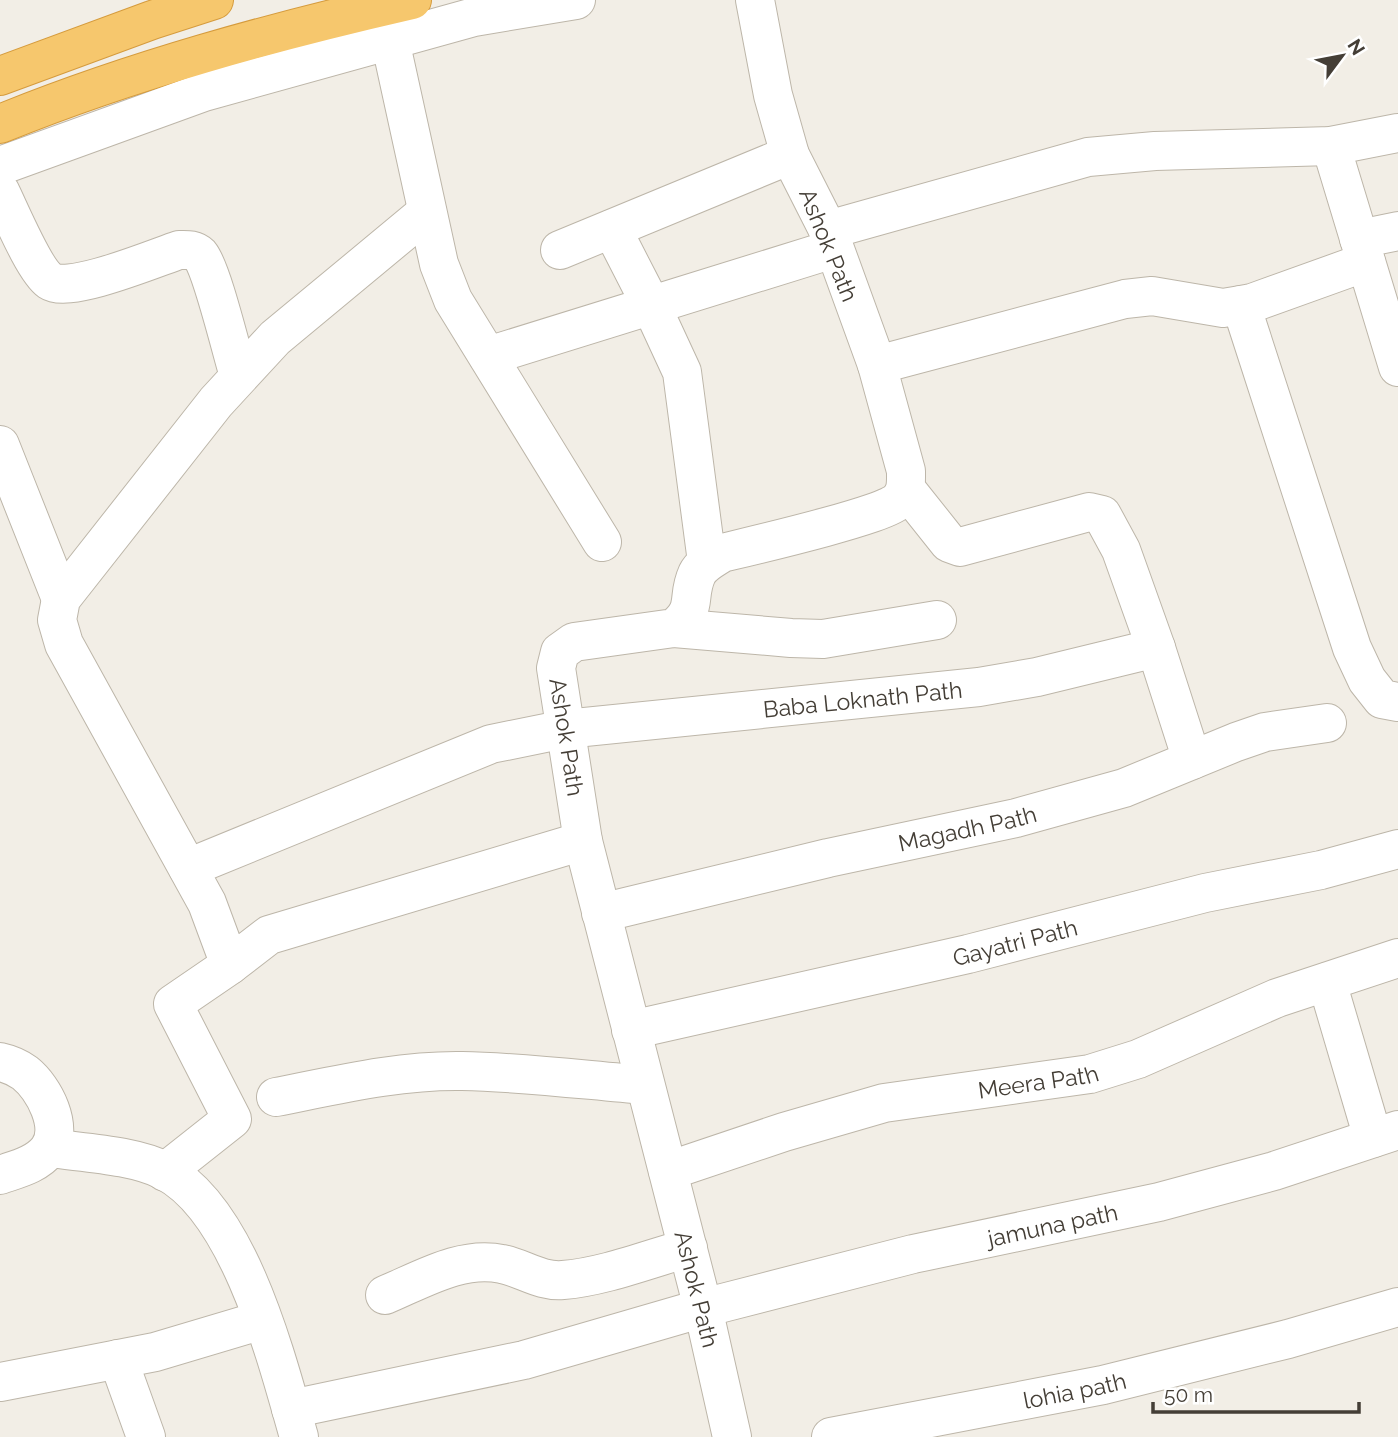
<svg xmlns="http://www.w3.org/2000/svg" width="1398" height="1437" font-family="Raleway,sans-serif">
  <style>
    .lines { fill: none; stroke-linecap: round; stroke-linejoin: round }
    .minor-casing { stroke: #bdb6a9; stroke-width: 40 }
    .highway-casing { stroke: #d59b3d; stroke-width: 40 }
    .minor { stroke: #fff; stroke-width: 38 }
    .highway { stroke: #f6c76d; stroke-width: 38 }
    .labels { text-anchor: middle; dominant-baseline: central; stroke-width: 5; stroke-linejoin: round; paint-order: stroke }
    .street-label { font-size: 23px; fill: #443e36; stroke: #fff }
  </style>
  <rect width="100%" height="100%" fill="#f2eee6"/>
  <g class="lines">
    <g class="minor-casing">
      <g id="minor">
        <polyline points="390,40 439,264 453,300 602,542"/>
        <polyline points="1331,146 1398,367"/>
        <polyline points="0,166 204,92 474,17 576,0"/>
        <path d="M0 191C10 211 34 270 50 281 69 294 155 258 179 250 186 250 194 249 200 255 212 269 232 354 239 376"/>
        <polyline points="427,212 275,338 216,402 61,599 57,620 64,644 207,903 230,965 269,935 583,841"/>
        <polyline points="612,229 651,305 682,372 707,562"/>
        <polyline points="828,230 1088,157 1155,151 1331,146 1398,133"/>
        <polyline points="1359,239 1398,231"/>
        <polyline points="560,250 790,155"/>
        <polyline points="1241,305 1352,648 1367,680 1382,699 1398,702"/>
        <polyline points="488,356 833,249"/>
        <polyline points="877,365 1125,299 1152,296 1223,308 1241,305 1252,303 1366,262"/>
        <polyline points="0,445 61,599"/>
        <polyline points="906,489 949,543 960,547 1089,512 1102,515 1121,550 1156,648 1192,760"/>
        <polyline points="674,628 791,638 823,639 937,620"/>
        <path id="s1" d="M188 868 491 744 565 729 979 687 1037 677 1156 648"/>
        <path id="s2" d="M601 913 828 858 1016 818 1124 788 1236 742 1265 732 1327 723"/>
        <polyline points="1327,982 1373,1138"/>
        <path id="s3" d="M631 1030 968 954 1205 893 1321 870 1398 849"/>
        <path d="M0 1062C9 1064 17 1067 25 1073 44 1088 65 1128 48 1150 36 1165 17 1169 0 1175"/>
        <path d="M276 1097C337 1085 399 1070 462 1071 523 1072 584 1080 645 1085"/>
        <path d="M50 1148C85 1153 134 1155 165 1171 240 1211 277 1360 299 1437"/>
        <path id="s4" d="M668 1171 784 1132 884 1103 1090 1074 1138 1059 1277 998 1398 958"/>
        <polyline points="165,1172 232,1119 173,1004 230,965"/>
        <path d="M385 1295C421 1280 462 1255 502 1264 523 1268 540 1282 563 1280 603 1277 649 1259 688 1248"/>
        <polyline points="118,1359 146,1437"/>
        <polyline points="0,1382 155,1352 262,1320"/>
        <path id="s5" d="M291 1409 524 1360 703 1308 913 1254 1159 1202 1274 1171 1398 1130"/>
        <path d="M732 1437 703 1308 583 841 556 668 560 652 574 642 674 628C699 608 686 598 697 574 702 564 713 559 722 553 751 546 885 515 898 501 907 492 906 483 906 471L877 365 828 230 790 155 773 95 755 0"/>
        <path id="s6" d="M831 1437 1103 1385 1288 1339 1398 1307"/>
      </g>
    </g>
    <g class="highway-casing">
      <g id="highway">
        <polyline points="0,76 152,20 214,0"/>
        <path d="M0 124C133 70 272 32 412 0"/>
      </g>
    </g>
    <use href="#minor" class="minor"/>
    <use href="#highway" class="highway"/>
  </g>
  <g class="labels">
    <g class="street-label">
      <text transform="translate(829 245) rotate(68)">Ashok Path</text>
      <text stroke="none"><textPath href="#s1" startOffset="702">Baba Loknath Path</textPath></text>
      <text transform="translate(567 737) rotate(81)">Ashok Path</text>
      <text stroke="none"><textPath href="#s2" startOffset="376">Magadh Path</textPath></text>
      <text stroke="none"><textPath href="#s3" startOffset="394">Gayatri Path</textPath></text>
      <text stroke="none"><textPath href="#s4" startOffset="382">Meera Path</textPath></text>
      <text stroke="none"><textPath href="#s5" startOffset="784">jamuna path</textPath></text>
      <text transform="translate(697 1289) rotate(76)">Ashok Path</text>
      <text stroke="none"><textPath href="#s6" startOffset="248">lohia path</textPath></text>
    </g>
  </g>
  <g transform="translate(1342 56) rotate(58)" stroke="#ffffff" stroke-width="5" paint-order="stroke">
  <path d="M0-5L12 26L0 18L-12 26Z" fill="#443e36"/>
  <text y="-10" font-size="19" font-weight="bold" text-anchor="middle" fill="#443e36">N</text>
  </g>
  <path d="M1153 1402v10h206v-10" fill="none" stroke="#443e36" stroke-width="3.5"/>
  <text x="1164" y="1402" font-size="21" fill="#443e36" stroke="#ffffff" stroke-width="5" paint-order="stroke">50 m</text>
</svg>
